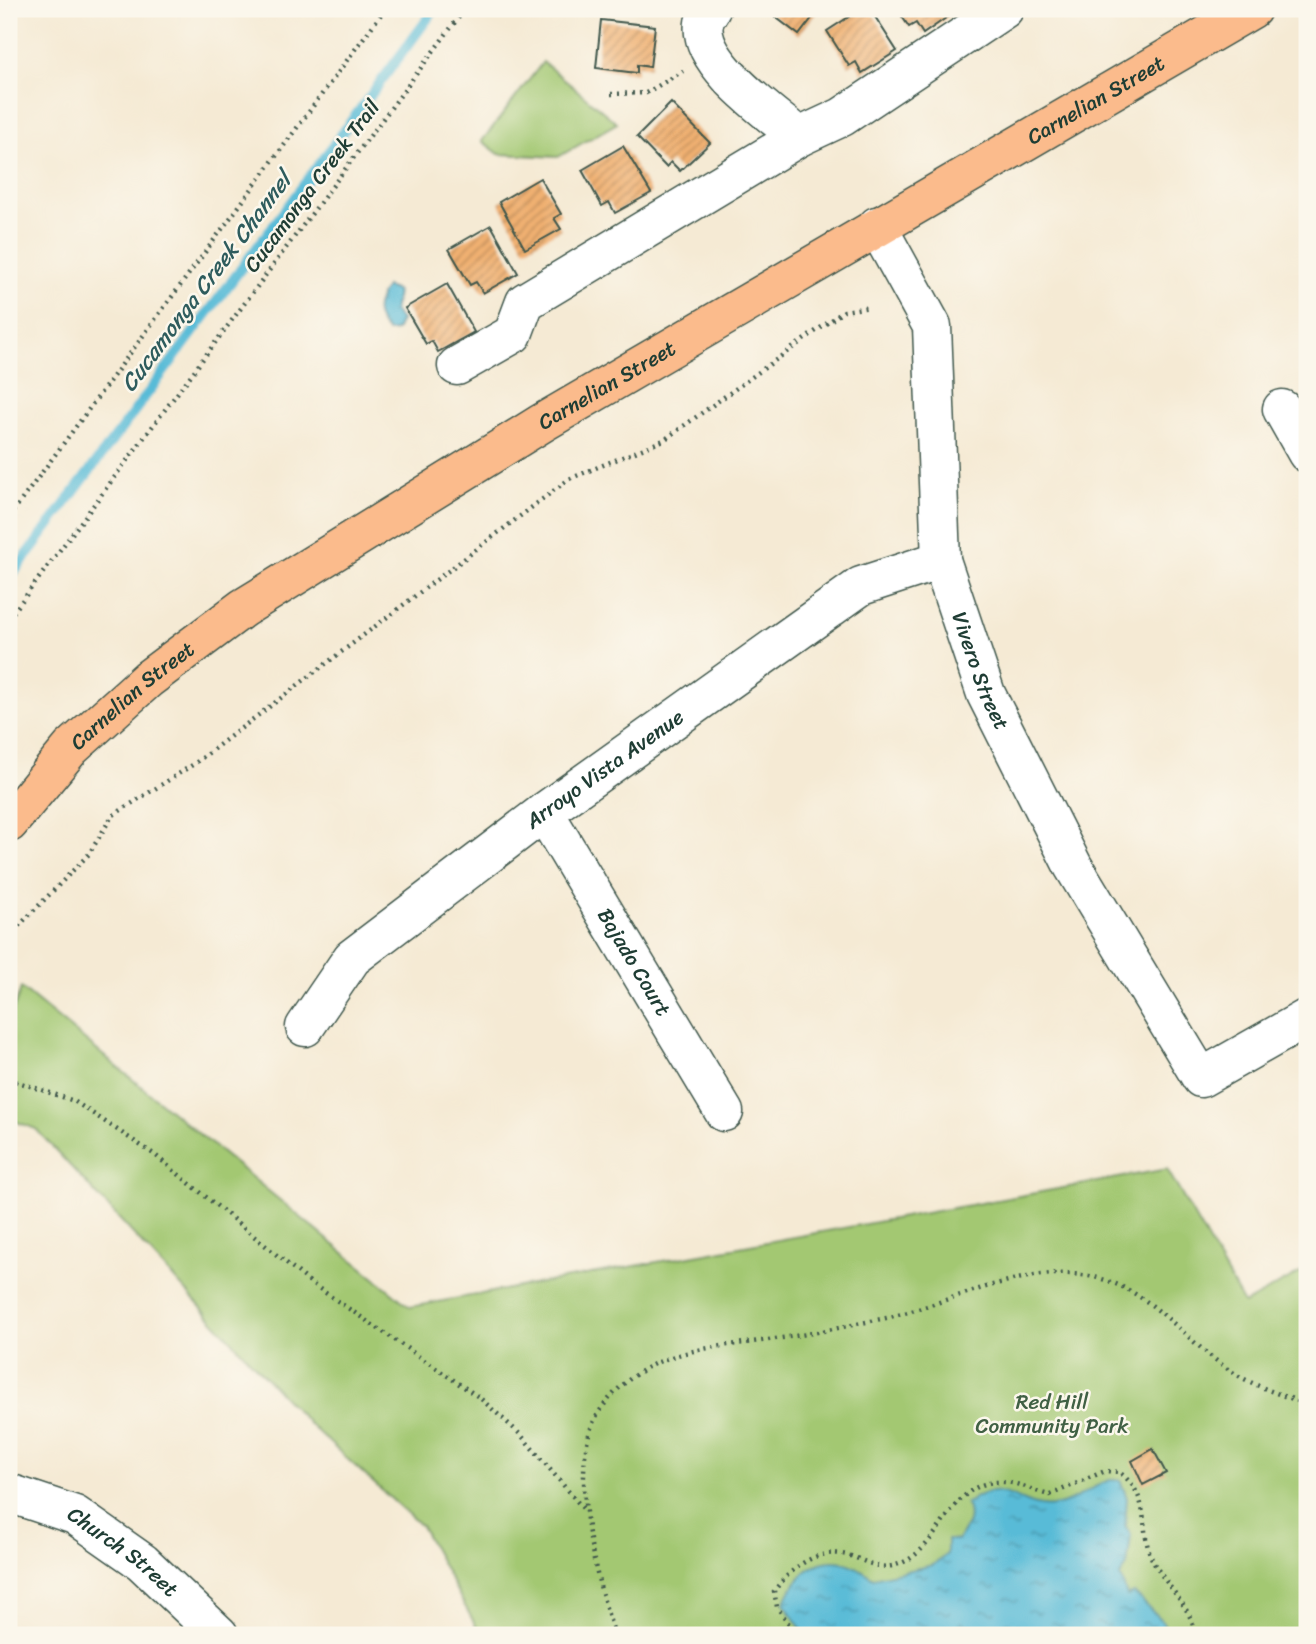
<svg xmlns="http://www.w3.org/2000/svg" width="1316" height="1644" font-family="Sriracha,sans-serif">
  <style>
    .park { fill: #a3c872; stroke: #618253; stroke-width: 2 }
    .water { fill: url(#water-ripples); stroke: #3c7c86; stroke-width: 2 }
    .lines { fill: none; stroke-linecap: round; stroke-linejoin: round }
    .stream { stroke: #59bbd7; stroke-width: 10 }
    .building { fill: url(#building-hatch) }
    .minor-casing { stroke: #3f574c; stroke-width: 41 }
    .major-casing { stroke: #3f574c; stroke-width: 41 }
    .path { stroke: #3f574c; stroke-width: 4.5; stroke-dasharray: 2 5; stroke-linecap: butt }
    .minor { stroke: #fff; stroke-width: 38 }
    .major { stroke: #fbbb8c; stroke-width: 38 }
    .labels { text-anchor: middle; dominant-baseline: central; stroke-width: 5; stroke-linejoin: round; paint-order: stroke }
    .street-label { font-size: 21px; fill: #1f3d34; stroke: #fbf7ec }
    .park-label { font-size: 21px; fill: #406044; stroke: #fbf7ec }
    .water-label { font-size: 23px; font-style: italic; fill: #2e5c5d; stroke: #fbf7ec }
  </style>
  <defs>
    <pattern id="water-ripples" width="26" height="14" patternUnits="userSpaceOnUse" patternTransform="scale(1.75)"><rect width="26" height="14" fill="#59bbd7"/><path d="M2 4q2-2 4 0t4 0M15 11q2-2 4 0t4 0" fill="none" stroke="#4999af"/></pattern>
    <pattern id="building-hatch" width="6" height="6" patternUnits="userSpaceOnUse" patternTransform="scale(1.75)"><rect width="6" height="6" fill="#f0b071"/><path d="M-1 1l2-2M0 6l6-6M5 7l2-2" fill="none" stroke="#c2905e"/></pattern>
  </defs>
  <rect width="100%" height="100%" fill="#fbf7ec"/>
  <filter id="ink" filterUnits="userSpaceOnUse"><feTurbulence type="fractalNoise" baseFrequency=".0143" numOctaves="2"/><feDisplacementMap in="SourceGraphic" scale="14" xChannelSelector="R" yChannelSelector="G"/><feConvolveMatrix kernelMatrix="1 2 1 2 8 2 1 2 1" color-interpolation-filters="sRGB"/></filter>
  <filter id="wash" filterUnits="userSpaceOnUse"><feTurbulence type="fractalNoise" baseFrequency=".00686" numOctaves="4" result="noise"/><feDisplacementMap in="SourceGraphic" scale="28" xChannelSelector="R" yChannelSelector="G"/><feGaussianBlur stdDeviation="1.57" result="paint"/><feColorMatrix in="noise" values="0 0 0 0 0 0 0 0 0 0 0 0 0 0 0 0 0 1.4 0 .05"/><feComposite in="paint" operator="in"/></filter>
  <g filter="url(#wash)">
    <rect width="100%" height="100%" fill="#f5ead4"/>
    <g class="park">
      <polygon points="543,62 617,123 558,157 499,154 482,141"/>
      <polygon points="21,988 410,1307 1167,1169 1244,1304 1307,1269 1307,1635 481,1635 421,1526 309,1424 36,1129 9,1119 9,1023"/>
    </g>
    <g class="water">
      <path d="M386 287 397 291 394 312 401 320 396 331 388 332C372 317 374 304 386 287Z"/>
      <path d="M1110 1480H1120L1127 1498 1125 1525 1131 1535 1127 1566 1120 1576 1127 1596 1134 1593 1163 1622 1167 1633 1178 1635H805L784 1603C804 1560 834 1547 873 1578L933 1565 947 1554V1540H958C966 1528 973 1518 966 1504 1004 1473 1018 1511 1054 1506 1074 1503 1091 1486 1110 1480Z"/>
    </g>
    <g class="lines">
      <polyline class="stream" points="9,579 435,9"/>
    </g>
    <g id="blocks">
      <g class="building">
        <polygon points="765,9 819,9 799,35"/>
        <polygon points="861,9 870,9 897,51 862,73 856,62 849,66 827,31"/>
        <polygon points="897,9 955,9 956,11 923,34 916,23 909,27"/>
        <polygon points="601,20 655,26 650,67 637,65 637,73 596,68"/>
        <polygon points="671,103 710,143 680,171 671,162 666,167 637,137"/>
        <polygon points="623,146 651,193 615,213 609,202 602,206 582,170"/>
        <polygon points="540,178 561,214 554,218 561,229 525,249 499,202"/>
        <polygon points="491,225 518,273 483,293 476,282 470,285 449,249"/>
        <polygon points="447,284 474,332 438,352 432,341 426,344 405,308"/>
        <polygon points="1153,1449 1166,1473 1143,1485 1132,1461"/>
      </g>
    </g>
  </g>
  <g filter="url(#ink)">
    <use href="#blocks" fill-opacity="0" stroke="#3f574c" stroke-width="2"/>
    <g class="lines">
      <g class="minor-casing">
        <g id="minor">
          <path d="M711 9C709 13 704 19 704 23 697 63 772 114 799 137"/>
          <path id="s1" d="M877 226 932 326 941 560 986 694 1073 866 1201 1078 1307 1018"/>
          <polyline points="457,366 513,334 525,302 799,137 842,117 1004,9"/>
          <polyline points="1282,409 1307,453"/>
          <path id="s2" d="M544 812 724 1112"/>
          <path id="s3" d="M305 1027 352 958 544 812 861 586 941 560"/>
          <path id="s4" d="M9 1493 75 1515 142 1562 219 1635"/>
        </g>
      </g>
      <g class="major-casing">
        <g id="major">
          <path id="s5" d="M9 823 71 748 148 679 243 608 542 423 1252 9"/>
        </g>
      </g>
      <g class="path">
        <polyline points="611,94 646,93 683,71"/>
        <polyline points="9,517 385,9"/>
        <polyline points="9,618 465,9"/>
        <polyline points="9,936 89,854 112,816 194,764 569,479 664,440 844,311 870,307"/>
        <polyline points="9,1079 74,1101 155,1155 311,1283 480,1398 521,1435 586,1512"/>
        <path d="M615 1635C596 1582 570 1476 593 1423 603 1401 627 1378 648 1367 687 1346 739 1345 782 1338 817 1333 851 1325 886 1318 954 1302 1031 1259 1102 1279 1159 1296 1189 1347 1239 1376 1260 1388 1284 1396 1307 1404"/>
        <path d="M797 1635 777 1607 774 1591C792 1567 818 1546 851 1556 865 1561 877 1569 892 1566 943 1555 946 1479 1003 1482 1018 1482 1035 1492 1050 1495L1105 1471 1119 1472C1155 1499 1136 1532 1155 1565 1170 1590 1190 1606 1196 1635"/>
      </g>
      <use href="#minor" class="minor"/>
      <use href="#major" class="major"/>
    </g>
  </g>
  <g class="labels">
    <g class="street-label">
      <text stroke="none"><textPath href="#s5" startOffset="1312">Carnelian Street</textPath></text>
      <text transform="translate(312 186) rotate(-53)">Cucamonga Creek Trail</text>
      <text stroke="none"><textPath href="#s5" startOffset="746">Carnelian Street</textPath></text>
      <text stroke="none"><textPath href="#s1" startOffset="466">Vivero Street</textPath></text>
      <text stroke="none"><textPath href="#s5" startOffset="178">Carnelian Street</textPath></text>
      <text stroke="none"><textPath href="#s3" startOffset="399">Arroyo Vista Avenue</textPath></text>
      <text stroke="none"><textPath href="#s2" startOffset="175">Bajado Court</textPath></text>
      <text stroke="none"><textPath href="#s4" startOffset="130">Church Street</textPath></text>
    </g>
    <g class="park-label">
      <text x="1052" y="1402">Red Hill<tspan x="1052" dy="24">Community Park</tspan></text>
    </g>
    <g class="water-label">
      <text transform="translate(206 282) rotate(-53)">Cucamonga Creek Channel</text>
    </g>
  </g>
  <rect width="1316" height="1644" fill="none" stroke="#fbf7ec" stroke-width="35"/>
</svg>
